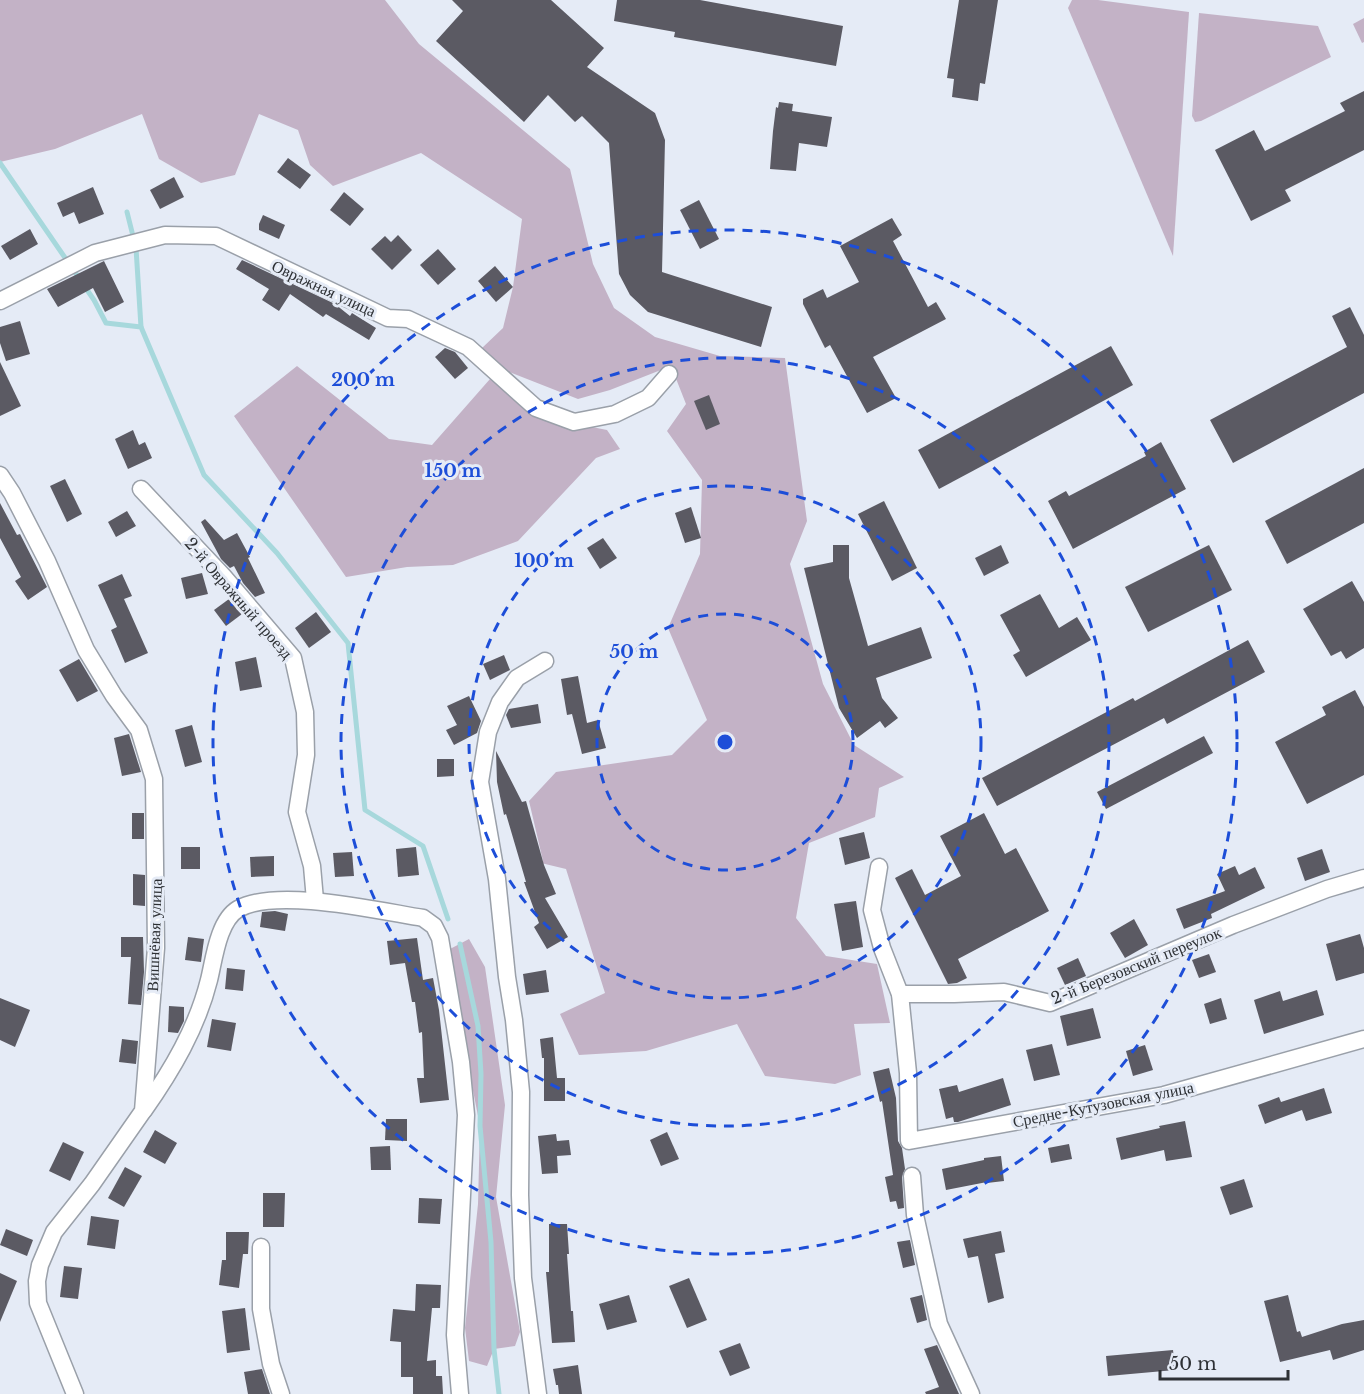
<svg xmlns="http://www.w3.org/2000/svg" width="1364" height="1394" font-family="'Libre Baskerville',serif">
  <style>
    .green { fill: #c3b2c6 }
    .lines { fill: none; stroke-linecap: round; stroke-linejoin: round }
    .stream { stroke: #a7d8dc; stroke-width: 5 }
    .building { fill: #5b5a63 }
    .street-casing { stroke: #9aa0a9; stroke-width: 19 }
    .street { stroke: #fff; stroke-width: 16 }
    .ring { fill: none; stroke: #1d4ed8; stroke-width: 3; stroke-dasharray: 10 8 }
    .labels { text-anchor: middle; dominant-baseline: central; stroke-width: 6; stroke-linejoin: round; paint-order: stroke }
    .street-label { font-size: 16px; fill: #2e3135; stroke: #e5ebf6 }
    .centre { fill: #1d4ed8; stroke: #e5ebf6; stroke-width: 3 }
    .ring-label { font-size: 18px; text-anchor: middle; font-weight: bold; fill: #1d4ed8; stroke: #e5ebf6; stroke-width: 6; stroke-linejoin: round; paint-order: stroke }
  </style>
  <rect width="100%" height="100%" fill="#e5ebf6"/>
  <g class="green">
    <polygon points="0,0 385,0 419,44 570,169 593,264 614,308 655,337 720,356 785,358 807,521 790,564 823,684 854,745 904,777 879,788 875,817 809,843 796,918 826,956 877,964 890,1023 854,1024 861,1075 835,1084 765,1076 737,1024 646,1051 579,1055 560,1014 605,993 566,869 541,863 543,861 529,801 556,772 672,755 707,720 668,628 700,554 702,480 667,431 686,404 671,366 610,390 578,399 507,371 482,348 503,328 513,287 522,219 421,153 333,186 310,165 298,130 259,114 235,175 201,183 159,159 142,114 55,149 0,162"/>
    <polygon points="1072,0 1098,0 1189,12 1173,256 1068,8"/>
    <polygon points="1199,13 1318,26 1331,57 1201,121 1195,122 1192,116"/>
    <polygon points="1364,18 1364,42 1362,43 1353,24"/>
    <polygon points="297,366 389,439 432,445 490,379 552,419 607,430 620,449 596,458 518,541 453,565 407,567 346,577 234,416"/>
    <polygon points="469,939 485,967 505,1105 496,1197 520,1332 515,1346 494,1349 487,1366 469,1361 465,1328 478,1204 480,1126 452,984 450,949"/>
  </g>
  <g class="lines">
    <g class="stream">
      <polyline points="0,163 94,300 106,323 141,327 204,475 277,553 348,643 365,810 423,846 448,919"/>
      <polyline points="127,212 136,248 141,327"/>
      <polyline points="460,944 478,1026 481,1074 480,1126 491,1242 494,1349 499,1394"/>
    </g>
  </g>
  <g class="building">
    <polygon points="452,0 551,0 604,48 587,67 655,113 665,140 662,272 772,307 761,347 648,312 630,295 619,274 609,143 582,116 575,122 548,95 524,122 436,41 463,11"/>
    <polygon points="617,0 700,0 843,26 836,66 674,37 675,32 614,21"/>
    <polygon points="959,0 998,0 985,84 980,83 978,101 952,97 954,79 947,78"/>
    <polygon points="1364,91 1364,150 1285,190 1291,201 1251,221 1215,150 1254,130 1265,151 1345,111 1340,103"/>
    <polygon points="779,102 793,104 792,111 832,117 827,147 799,143 796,171 770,169 773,131 776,107 778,108"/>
    <polygon points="288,158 311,175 300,189 277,172"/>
    <polygon points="174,177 184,197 160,209 150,190"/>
    <polygon points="93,187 104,214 79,224 74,212 63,217 57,203"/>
    <polygon points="344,192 364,209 350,226 330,210"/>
    <polygon points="699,200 719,239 700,249 680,210"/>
    <polygon points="263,215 285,225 279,239 259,230 259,224"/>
    <polygon points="892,218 902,235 893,241 928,307 936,302 946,319 873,357 896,398 867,413 830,345 825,348 803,304 803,299 823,289 827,298 859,282 840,246"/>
    <polygon points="30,229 38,244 10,260 1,246"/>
    <polygon points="398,235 412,250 392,270 371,249 385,236 391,242"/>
    <polygon points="438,249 456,269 438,285 420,265"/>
    <polygon points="242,260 335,304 350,316 352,313 376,328 369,340 326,314 323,317 290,294 279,311 262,300 269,289 236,269"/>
    <polygon points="104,261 124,302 105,312 93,288 58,307 47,289"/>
    <polygon points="495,266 513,287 496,302 478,281"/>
    <polygon points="1350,307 1364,335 1364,393 1233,463 1210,420 1347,347 1332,316"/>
    <polygon points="20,321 30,354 6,361 0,343 0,327"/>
    <polygon points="1111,346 1133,385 939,489 918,450"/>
    <polygon points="445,348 455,352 468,368 455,379 435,357"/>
    <polygon points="0,362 21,406 0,416"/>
    <polygon points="709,395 720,424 706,430 694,401"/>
    <polygon points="133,430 139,445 145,442 152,458 128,469 115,439"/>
    <polygon points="1161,442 1186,489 1073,549 1048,501 1066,491 1069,496 1146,456 1144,452"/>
    <polygon points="1364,468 1364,523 1287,564 1265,521"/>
    <polygon points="65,479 82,514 67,522 50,486"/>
    <polygon points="884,501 917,568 892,581 858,514"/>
    <polygon points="0,503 17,535 20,534 47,587 28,600 15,581 21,577 0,538"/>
    <polygon points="691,507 701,538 685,543 675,513"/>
    <polygon points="127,511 136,526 116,537 108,522"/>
    <polygon points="205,519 224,540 237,533 250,557 248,558 265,593 255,597 243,583 234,566 230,568 221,559 201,522"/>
    <polygon points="603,538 617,558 600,569 587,548"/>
    <polygon points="833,545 849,545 849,578 868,646 921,627 932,658 876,678 882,698 898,718 885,728 880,721 857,738 839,708 804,568 833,562"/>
    <polygon points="1001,545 1009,563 984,576 975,558"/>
    <polygon points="1209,545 1232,590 1148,632 1125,587"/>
    <polygon points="202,573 208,594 186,599 181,578"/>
    <polygon points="122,574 132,596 124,599 148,653 125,663 111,630 117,627 98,585"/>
    <polygon points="1352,581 1364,602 1364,648 1346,659 1341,651 1331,656 1303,609"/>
    <polygon points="1040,594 1059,628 1077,617 1091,640 1026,677 1013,655 1020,651 1000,615"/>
    <polygon points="229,599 242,614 226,626 214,610"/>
    <polygon points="316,612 331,632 309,648 295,628"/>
    <polygon points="1248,640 1265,672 1167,724 1164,718 997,806 982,778 1133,698 1135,701"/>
    <polygon points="504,655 510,670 490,680 483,664"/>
    <polygon points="256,657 262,687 240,691 235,662"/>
    <polygon points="79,659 98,691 77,702 59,670"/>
    <polygon points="578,676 587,723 598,720 606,748 582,754 572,714 567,715 561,679"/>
    <polygon points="1355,690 1364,707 1364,775 1307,804 1275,742 1326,715 1322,707"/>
    <polygon points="469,696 481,721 477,733 454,745 446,730 457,725 447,706"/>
    <polygon points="538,704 541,723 511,728 506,715 509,709"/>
    <polygon points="192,725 202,762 185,767 175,730"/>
    <polygon points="129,734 141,772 122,776 114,738"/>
    <polygon points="1204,736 1213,753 1106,809 1097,792"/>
    <polygon points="496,751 522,802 526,801 544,865 556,894 545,898 568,937 547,949 534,927 539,923 524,882 526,882 506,814 504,815 497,782"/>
    <polygon points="437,759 454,759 454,776 437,777"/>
    <rect x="132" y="813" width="12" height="26"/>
    <polygon points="984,813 1005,854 1016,848 1049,911 958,959 967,978 957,983 948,984 895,878 912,869 925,895 961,876 940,836"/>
    <polygon points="864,832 870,858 845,865 839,838"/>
    <rect x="181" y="847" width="19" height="22"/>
    <polygon points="416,847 419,875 398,877 396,849"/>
    <polygon points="1322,849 1330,872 1305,881 1297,858"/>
    <polygon points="352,852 354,876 335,877 333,853"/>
    <polygon points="274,856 274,876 251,877 250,857"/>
    <polygon points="1235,866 1239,875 1255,867 1265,888 1211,914 1212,918 1184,929 1176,909 1225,891 1217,874"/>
    <polygon points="133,874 145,875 145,906 133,905"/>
    <polygon points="856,901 863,947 842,951 834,904"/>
    <polygon points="275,911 288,914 285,931 260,927 262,912"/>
    <polygon points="1134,919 1148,945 1125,958 1110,933"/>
    <polygon points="1360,934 1364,948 1364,973 1336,981 1326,944"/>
    <polygon points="121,937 143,937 144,972 141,1005 128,1004 131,957 121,957"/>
    <polygon points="188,937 204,939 201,962 185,960"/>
    <polygon points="417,938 423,980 433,978 439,1010 449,1100 420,1103 417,1078 424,1078 422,1032 419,1033 415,1002 412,1002 405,963 390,965 387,941"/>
    <polygon points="1209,954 1216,972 1199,978 1192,960"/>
    <polygon points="1078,958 1086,976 1065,985 1057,968"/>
    <polygon points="227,968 245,970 243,991 225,989"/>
    <polygon points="546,970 549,992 526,995 523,974"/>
    <polygon points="1317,990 1324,1015 1264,1034 1254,1000 1280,991 1283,1001"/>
    <polygon points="0,998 30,1010 15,1047 0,1040"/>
    <polygon points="1221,998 1227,1019 1210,1024 1204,1004"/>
    <polygon points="169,1006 184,1007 184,1021 178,1033 168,1032"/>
    <polygon points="1093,1008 1101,1038 1067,1046 1060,1016"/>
    <polygon points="212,1019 236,1023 231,1051 207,1047"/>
    <polygon points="553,1037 557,1078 565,1078 565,1101 544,1101 544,1058 542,1058 540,1039"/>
    <polygon points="122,1039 138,1041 136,1064 119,1062"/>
    <polygon points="1052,1044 1060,1075 1034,1081 1026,1050"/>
    <polygon points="1145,1045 1153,1070 1133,1076 1126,1051"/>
    <polygon points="889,1068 896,1098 898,1141 902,1148 905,1169 902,1177 904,1208 898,1209 896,1201 890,1202 885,1177 893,1175 882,1101 880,1102 873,1072"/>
    <polygon points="1003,1078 1011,1105 958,1122 954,1122 953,1117 946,1119 939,1089 957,1085 959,1092"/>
    <polygon points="1324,1088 1332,1113 1306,1121 1302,1110 1265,1124 1258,1105 1279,1097 1281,1102"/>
    <polygon points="386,1119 407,1119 407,1141 385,1140"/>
    <polygon points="1185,1121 1192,1157 1166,1161 1164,1150 1121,1160 1116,1138 1160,1128 1159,1126"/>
    <polygon points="155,1130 177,1143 165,1164 143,1152"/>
    <polygon points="667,1132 679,1159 661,1166 650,1140"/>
    <polygon points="556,1134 557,1141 569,1140 571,1155 557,1156 558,1173 542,1174 538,1136"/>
    <polygon points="63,1142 84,1152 70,1181 49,1171"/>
    <polygon points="1069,1144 1072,1159 1051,1163 1048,1148"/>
    <polygon points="390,1146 391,1170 371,1170 370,1147"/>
    <polygon points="1001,1156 1004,1181 987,1183 987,1182 946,1190 942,1169 984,1160 984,1158"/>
    <polygon points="125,1167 142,1176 124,1207 108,1198"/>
    <polygon points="1244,1179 1253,1207 1230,1215 1220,1187"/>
    <polygon points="263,1193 285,1193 284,1227 263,1227"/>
    <polygon points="419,1198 442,1199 440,1224 418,1223"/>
    <polygon points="91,1216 119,1220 115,1249 87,1245"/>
    <polygon points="549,1224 567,1224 569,1254 567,1254 571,1311 573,1311 575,1342 552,1343 546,1272 549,1272"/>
    <polygon points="6,1229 33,1240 27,1256 0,1245"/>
    <polygon points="1001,1231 1005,1252 995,1254 1004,1298 988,1303 978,1256 968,1258 963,1239"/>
    <polygon points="226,1232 249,1232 248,1254 243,1254 239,1288 219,1285 222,1260 226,1260"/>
    <polygon points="910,1240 915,1265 903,1268 897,1242"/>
    <polygon points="64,1266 82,1268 78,1299 60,1297"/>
    <polygon points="0,1273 17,1281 0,1322"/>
    <polygon points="689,1278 707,1320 687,1328 669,1286"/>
    <polygon points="416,1284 441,1285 440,1308 432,1308 427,1361 436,1360 436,1376 442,1376 443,1394 413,1394 413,1377 401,1377 401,1342 390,1341 393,1309 415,1311"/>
    <polygon points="629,1295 637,1322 607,1330 599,1304"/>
    <polygon points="922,1295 927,1320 917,1323 910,1298"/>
    <polygon points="1288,1295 1297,1332 1300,1331 1302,1337 1342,1324 1364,1320 1364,1350 1333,1360 1330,1350 1280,1362 1264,1301"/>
    <polygon points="245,1308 250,1350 227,1353 222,1311"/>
    <polygon points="740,1343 750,1368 730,1376 719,1351"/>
    <polygon points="937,1345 959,1394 926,1394 925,1392 939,1387 924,1349"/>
    <polygon points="1173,1350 1175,1370 1108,1376 1106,1356"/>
    <polygon points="578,1365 582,1394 559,1394 558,1385 556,1385 553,1369"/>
    <polygon points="262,1369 270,1394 248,1394 244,1372"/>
  </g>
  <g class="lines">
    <g class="street-casing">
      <g id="street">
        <polyline points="0,301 95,253 165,235 216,236 388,318 408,319 468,347 536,408 574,422 615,414 648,398 669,374"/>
        <polyline points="0,475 12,493 47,561 86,650 114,696 139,730 154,779 156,948 143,1111 92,1184 54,1232 40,1265 37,1281 38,1303 75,1394"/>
        <polyline points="141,489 223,576 293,658 305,712 306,755 297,812 312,866 315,900"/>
        <polyline points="879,867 872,910 882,948 900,994 908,1073 909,1141 1164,1095 1364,1039"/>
        <polyline points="900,994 954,994 1004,992 1050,1003 1233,925 1327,889 1364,878"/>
        <path d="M144 1110C172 1070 197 1028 209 980 214 960 218 921 238 909 276 887 379 911 423 918L434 926 440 938 461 1062 466 1115 455 1335 460 1394"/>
        <polyline points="912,1176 915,1215 939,1324 971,1394"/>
        <polyline points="261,1247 261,1309 271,1364 281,1394"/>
        <polyline points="538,1394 523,1278 520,1195 521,1092 514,1020 507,977 497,879 480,782 488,732 500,702 517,678 545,661"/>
      </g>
    </g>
    <use href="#street" class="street"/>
  </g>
  <g class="ring">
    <circle cx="725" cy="742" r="128"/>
    <circle cx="725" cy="742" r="256"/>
    <circle cx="725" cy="742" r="384"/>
    <circle cx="725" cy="742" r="512"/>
  </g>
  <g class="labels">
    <g class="street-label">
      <text transform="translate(324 288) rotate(25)">Овражная улица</text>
      <text transform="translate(239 598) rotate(49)">2-й Овражный проезд</text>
      <text transform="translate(154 935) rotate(-88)">Вишнёвая улица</text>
      <text transform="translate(1136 965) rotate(-22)">2-й Березовский переулок</text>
      <text transform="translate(1103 1104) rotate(-11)">Средне-Кутузовская улица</text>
    </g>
  </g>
  <circle cx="725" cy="742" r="9" class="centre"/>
  <g class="ring-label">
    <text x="363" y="386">200 m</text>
    <text x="453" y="477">150 m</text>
    <text x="544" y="567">100 m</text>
    <text x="634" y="658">50 m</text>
  </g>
  <path d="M1160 1370v9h128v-9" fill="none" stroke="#2e3135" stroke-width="3"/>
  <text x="1169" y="1370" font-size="18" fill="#2e3135" stroke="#e5ebf6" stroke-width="4.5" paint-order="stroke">50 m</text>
</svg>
